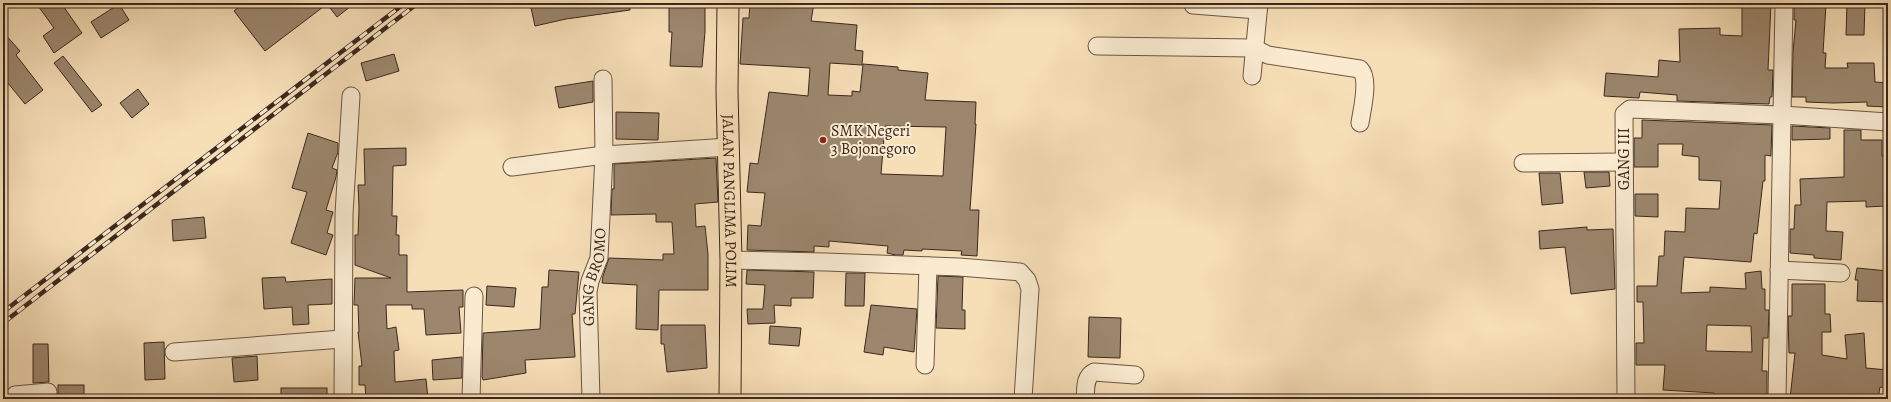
<svg xmlns="http://www.w3.org/2000/svg" width="1891" height="402" font-family="Alegreya,serif">
  <style>
    .building { fill: #9c876e; stroke: #3b281e; fill-rule: evenodd }
    .lines { fill: none; stroke-linecap: round; stroke-linejoin: round }
    .minor-casing { stroke: #6a5644; stroke-width: 19 }
    .major-casing { stroke: #3b281e; stroke-width: 23 }
    .minor { stroke: #f9ead0; stroke-width: 17 }
    .major { stroke: #f6deb7; stroke-width: 21 }
    .rail-casing { stroke: #3b281e; stroke-width: 4.5 }
    .rail { stroke: #f9ead0; stroke-width: 3; stroke-dasharray: 9; stroke-linecap: butt }
    .poi-dot { fill: #8f2418; stroke: #f9ead0; stroke-width: 1.5 }
    .labels { text-anchor: middle; dominant-baseline: central; stroke-width: 4; stroke-linejoin: round; paint-order: stroke }
    .poi-label { font-size: 16px; fill: #3b281e; stroke: #f9ead0; text-anchor: start }
    .street-label { font-size: 16px; fill: #3b281e; stroke: #f9ead0 }
  </style>
  <rect width="100%" height="100%" fill="#f6deb7"/>
  <filter id="stains"><feTurbulence type="fractalNoise" baseFrequency=".005" numOctaves="4"/><feColorMatrix values="0 0 0 0 .2 0 0 0 0 .09 0 0 0 0 .02 0 0 0 .5 -.17"/></filter>
  <radialGradient id="worn" r=".72"><stop offset=".6" stop-color="#630" stop-opacity="0"/><stop offset="1" stop-color="#630" stop-opacity=".3"/></radialGradient>
  <g class="building">
    <polygon points="36,3 61,3 82,33 54,53 43,36 54,28"/>
    <polygon points="244,3 355,3 337,17 327,4 265,51 234,11"/>
    <polygon points="530,3 630,3 630,10 566,19 535,26"/>
    <polygon points="669,3 705,3 705,32 702,67 670,66 672,32 669,32"/>
    <path d="M750 3H814L811 21 857 25 855 50 863 51 862 65 830 63 828 95 852 96V91L860 92 863 64 898 67V70L928 73 925 100 976 102 975 124H976L970 210H979L977 256 961 255 962 251 922 249V251L904 250 903 255H896L887 253 888 246 829 241V247L814 246V252L747 250 748 225 761 226 765 193 747 192 750 163 758 164 769 92 808 96 810 68 740 64 743 18H749ZM885 126 946 127 943 176 881 174Z"/>
    <polygon points="1742,3 1771,3 1768,70 1773,70 1772,97 1770,97 1769,104 1677,101 1677,95 1640,92 1639,98 1604,96 1606,73 1658,77 1659,60 1680,62 1679,29 1720,28 1720,35 1742,36"/>
    <polygon points="1847,3 1865,3 1864,35 1846,35"/>
    <polygon points="119,4 129,20 101,38 91,22"/>
    <polygon points="1794,4 1826,4 1823,53 1826,53 1825,68 1848,68 1847,63 1874,63 1875,82 1888,83 1888,107 1867,106 1867,102 1833,103 1806,102 1806,97 1792,97 1793,52 1796,20 1794,20"/>
    <polygon points="3,32 20,51 16,55 43,90 25,104 3,77"/>
    <polygon points="394,54 399,71 366,81 361,63"/>
    <polygon points="63,56 102,105 92,112 54,63"/>
    <polygon points="593,81 593,102 559,108 555,87"/>
    <polygon points="138,89 149,104 132,118 120,103"/>
    <polygon points="616,112 659,113 658,140 616,139"/>
    <path d="M1642 120 1772 125 1771 153V156L1765 155V181H1763L1757 234 1754 233 1751 262 1684 257 1681 293 1710 292V287L1746 289 1745 273 1761 271 1762 289H1765V310H1769L1768 338H1763L1762 371H1767V399H1714V393L1663 390 1665 365H1636V343H1644L1643 302H1637V286H1657L1659 256H1664L1665 231 1685 232 1686 208 1719 209 1721 181 1699 180V157L1682 155 1683 144H1658V167H1634V138H1642ZM1707 325 1751 326 1752 352 1706 351Z"/>
    <polygon points="1792,126 1830,128 1830,139 1792,140"/>
    <polygon points="1844,130 1861,130 1861,140 1882,140 1882,156 1888,156 1888,191 1885,191 1885,206 1866,207 1866,201 1827,202 1826,231 1843,232 1841,260 1814,258 1814,255 1790,253 1790,229 1794,229 1795,205 1801,205 1800,179 1844,177"/>
    <polygon points="308,133 338,143 338,152 332,168 337,170 336,177 326,210 333,212 327,233 333,235 326,255 291,243 307,192 292,188"/>
    <polygon points="406,148 406,165 393,166 392,216 397,216 396,235 399,235 399,255 407,255 407,292 463,290 463,307 459,307 461,333 426,335 424,309 412,309 412,305 386,305 387,329 396,327 399,350 394,351 395,382 426,379 428,399 366,399 365,385 359,385 359,366 362,366 358,332 359,332 358,305 354,305 355,278 391,278 355,265 355,235 358,235 359,208 358,185 365,185 364,149"/>
    <polygon points="716,158 718,202 695,204 696,227 705,226 708,254 708,290 659,290 658,330 636,329 637,285 602,283 603,276 609,258 663,260 663,254 674,254 672,222 656,222 656,214 611,215 612,189 614,189 614,164"/>
    <polygon points="1584,172 1609,172 1610,186 1586,188"/>
    <polygon points="1539,173 1560,173 1563,203 1542,205"/>
    <polygon points="1635,194 1658,194 1658,217 1635,216"/>
    <polygon points="204,217 206,238 173,241 172,220"/>
    <polygon points="1587,227 1587,230 1613,229 1615,289 1571,294 1565,247 1540,249 1539,231"/>
    <polygon points="1857,268 1888,271 1888,302 1857,301 1858,280 1855,280"/>
    <polygon points="549,270 579,272 575,314 572,314 575,357 525,360 526,373 483,380 482,377 483,333 540,329 542,287 548,287"/>
    <polygon points="747,270 814,272 813,298 791,298 791,306 774,305 775,323 748,324 747,309 763,309 765,285 746,284"/>
    <polygon points="846,273 865,273 864,306 845,306"/>
    <polygon points="938,276 963,277 962,310 965,310 965,329 936,328"/>
    <polygon points="285,277 286,282 332,279 332,304 308,305 309,324 293,325 292,307 264,309 262,278"/>
    <polygon points="1792,284 1825,284 1825,314 1830,314 1831,332 1822,332 1822,355 1847,359 1845,335 1864,333 1866,368 1888,370 1888,388 1880,387 1878,399 1790,399 1795,353 1789,353 1788,316 1792,316"/>
    <polygon points="487,286 516,288 514,307 486,305"/>
    <polygon points="871,305 917,309 914,352 884,347 883,355 864,352"/>
    <polygon points="1089,317 1121,318 1120,358 1088,357"/>
    <polygon points="661,325 705,325 707,368 667,372 664,344 661,344"/>
    <polygon points="770,326 801,328 799,346 769,344"/>
    <polygon points="164,342 165,379 145,380 144,343"/>
    <polygon points="33,344 48,344 49,382 33,383"/>
    <polygon points="257,356 258,380 234,382 232,358"/>
    <polygon points="462,357 462,378 433,380 432,360"/>
    <rect x="58" y="385" width="26" height="14"/>
    <rect x="281" y="388" width="46" height="11"/>
  </g>
  <g class="lines">
    <g class="minor-casing">
      <g id="minor">
        <polyline points="1193,5 1258,10"/>
        <path d="M1097 46 1254 48 1268 55 1360 69C1370 79 1362 109 1360 123"/>
        <polyline points="1252,76 1259,3"/>
        <polyline points="1523,163 1624,162"/>
        <polyline points="512,167 604,155 729,147"/>
        <polyline points="731,260 826,262 959,267 1020,272 1027,280 1030,289 1023,399"/>
        <polyline points="1779,270 1841,273"/>
        <polyline points="174,352 342,339"/>
        <polyline points="925,365 928,266"/>
        <polyline points="12,399 15,395 48,392"/>
        <polyline points="343,399 344,214 351,96"/>
        <polyline points="471,399 474,296"/>
        <path id="s1" d="M591 399 588 292 590 281 599 258 604 155 603 79"/>
        <path d="M1085 399C1086 390 1084 377 1094 372L1135 375"/>
        <polyline points="1626,399 1624,114 1630,109 1782,115 1888,122"/>
        <polyline points="1777,399 1784,3"/>
      </g>
    </g>
    <g class="major-casing">
      <g id="major">
        <path id="s2" d="M728 3 727 91 731 260 730 399"/>
      </g>
    </g>
    <use href="#minor" class="minor"/>
    <use href="#major" class="major"/>
    <g class="rail-casing">
      <g id="rail">
        <polyline points="3,312 405,3"/>
        <polyline points="3,323 418,3"/>
      </g>
    </g>
    <use href="#rail" class="rail"/>
  </g>
  <circle class="poi-dot" cx="823" cy="140" r="4"/>
  <g class="labels">
    <g class="poi-label">
      <text x="831" y="131">SMK Negeri<tspan x="831" dy="18">3 Bojonegoro</tspan></text>
    </g>
    <g class="street-label">
      <text transform="translate(1624 159) rotate(-90)">GANG III</text>
      <text stroke="none"><textPath href="#s2" startOffset="198">JALAN PANGLIMA POLIM</textPath></text>
      <text stroke="none"><textPath href="#s1" startOffset="123">GANG BROMO</textPath></text>
    </g>
  </g>
  <rect width="1891" height="402" fill="none" stroke="#f6deb7" stroke-width="16"/>
  <rect x="4" y="4" width="1883" height="394" fill="none" stroke="#3b281e" stroke-width="2"/>
  <rect x="8" y="8" width="1875" height="386" fill="none" stroke="#3b281e"/>
  <rect width="100%" height="100%" filter="url(#stains)"/>
  <rect width="100%" height="100%" fill="url(#worn)"/>
</svg>
